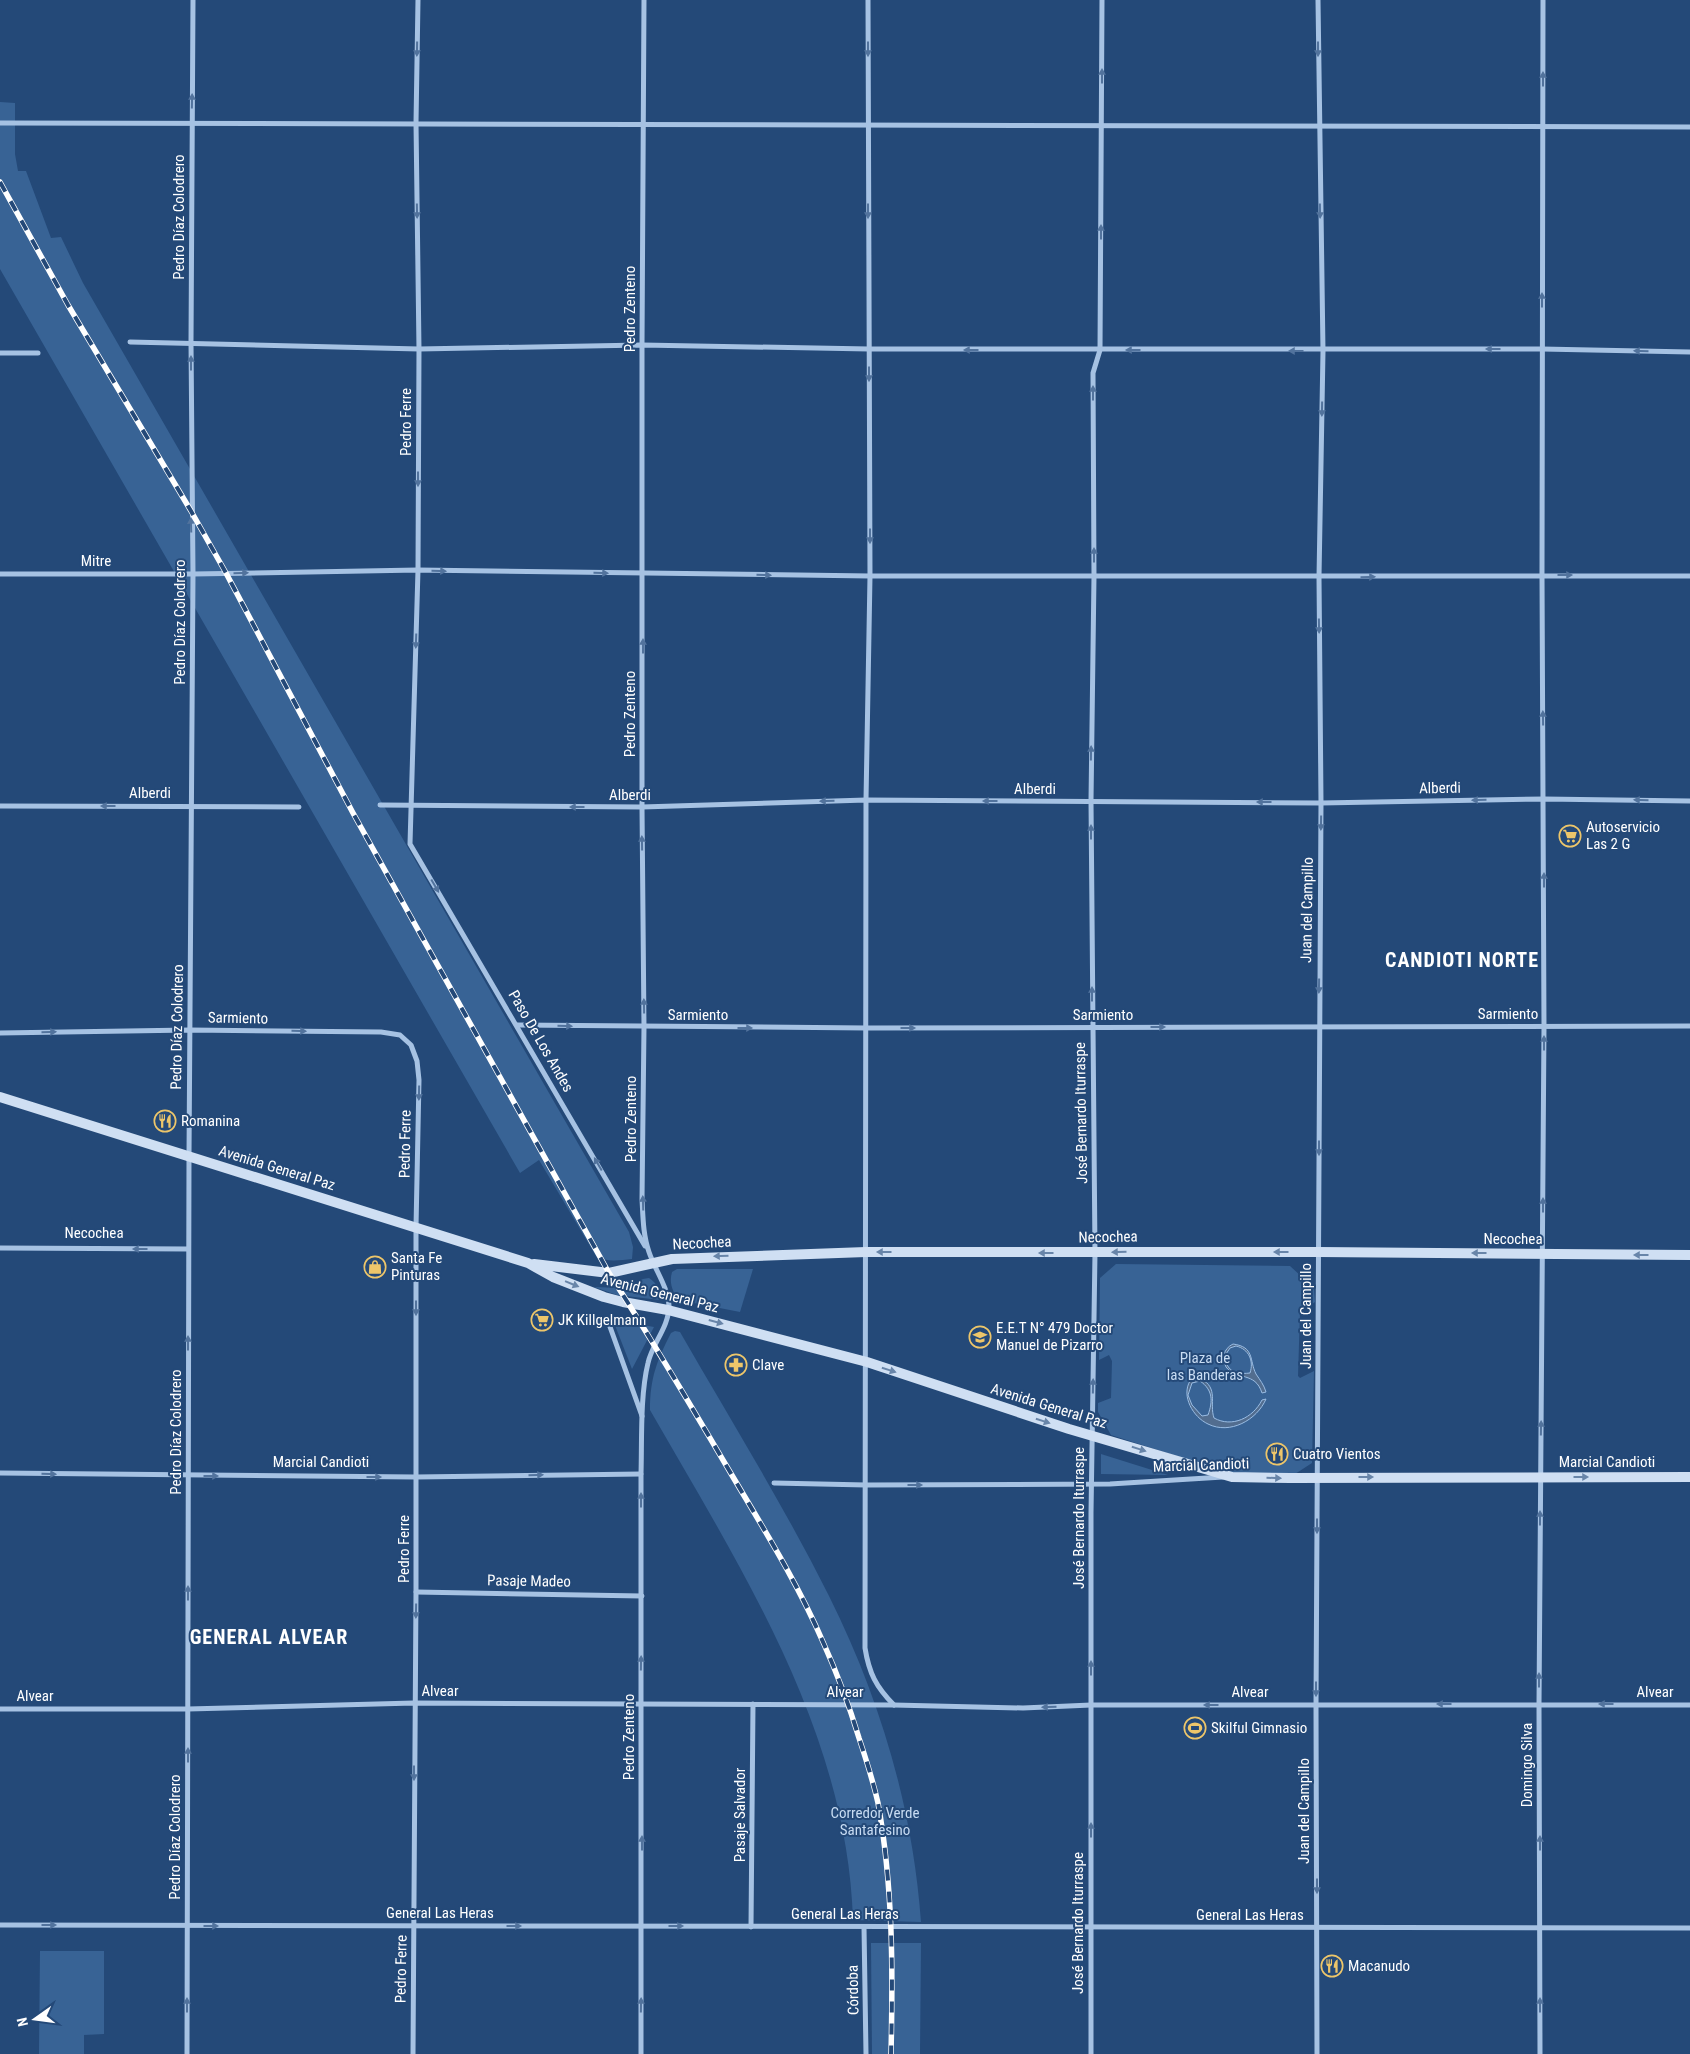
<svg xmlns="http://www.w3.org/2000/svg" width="1690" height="2054" font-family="'Roboto Condensed',sans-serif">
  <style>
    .green { fill: #386395 }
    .water { fill: #526d8f; stroke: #9abde4; fill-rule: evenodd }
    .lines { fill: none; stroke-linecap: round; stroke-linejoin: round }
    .minor { stroke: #a6c2e3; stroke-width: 5 }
    .secondary { stroke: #cfdff3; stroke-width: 10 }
    .rail-casing { stroke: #fff; stroke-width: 5.5 }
    .rail { stroke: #244978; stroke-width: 4; stroke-dasharray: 11; stroke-linecap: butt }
    .oneway { fill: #52739d }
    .oneway2 { fill: #6885a9 }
    .labels { text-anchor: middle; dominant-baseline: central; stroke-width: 4; stroke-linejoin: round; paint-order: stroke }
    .street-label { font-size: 15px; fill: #fff; stroke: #244978 }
    .poi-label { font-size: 15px; fill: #fff; stroke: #244978; text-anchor: start }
    .park-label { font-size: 15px; fill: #c8dcf3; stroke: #244978 }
    .district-label { font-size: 20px; font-weight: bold; letter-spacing: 1px; fill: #fff; stroke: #244978 }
  </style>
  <rect width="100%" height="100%" fill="#244978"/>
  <g class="green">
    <path d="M0 102 15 103V154L18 171H26L51 238 61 237 83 283 629 1232 633 1247 632 1259C620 1260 607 1263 596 1256L539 1160 520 1173 0 269Z"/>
    <polygon points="1116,1264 1290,1266 1314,1288 1315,1302 1300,1312 1298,1376 1300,1378 1314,1371 1312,1463 1295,1474 1232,1474 1111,1435 1098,1412 1098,1403 1111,1398 1112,1361 1109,1355 1099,1360 1100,1278"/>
    <path d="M677 1269H753L740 1312 679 1300C672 1292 669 1282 672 1272Z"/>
    <path d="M649 1278C658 1284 659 1289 660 1300L617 1295 594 1287 623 1288 643 1279Z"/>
    <polygon points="611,1315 632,1323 654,1327 632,1369"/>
    <path d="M675 1331 680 1332C730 1419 784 1506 829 1596 880 1698 913 1809 921 1922L853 1920C847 1731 741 1569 650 1410 650 1378 657 1360 671 1333Z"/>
    <polygon points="1101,1454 1168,1475 1101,1474"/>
    <polygon points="871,1943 921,1943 920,2054 872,2054"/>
    <polygon points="40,1951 104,1951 104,2034 84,2035 84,2054 39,2054"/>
  </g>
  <g class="water">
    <path d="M1233 1344C1255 1347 1249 1360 1256 1374 1260 1380 1264 1385 1266 1392L1262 1393C1255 1371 1237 1381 1226 1367 1222 1358 1223 1349 1233 1344ZM1236 1346C1249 1349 1254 1361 1250 1373 1241 1374 1232 1374 1227 1365L1226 1354 1230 1348Z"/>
    <path d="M1201 1379C1219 1388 1209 1403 1214 1418 1232 1428 1253 1418 1262 1400L1266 1399C1257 1420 1230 1435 1208 1424 1193 1417 1181 1396 1190 1381ZM1200 1381C1213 1390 1213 1401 1208 1415L1202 1416 1192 1405 1188 1395 1192 1383Z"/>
  </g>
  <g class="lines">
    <g class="minor">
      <polyline points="418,0 416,123 419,349 418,570 410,844 645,1246"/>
      <path d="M868 0 870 576 866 800 865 1648C869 1673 876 1687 894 1705"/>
      <polyline points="0,123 1690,127"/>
      <polyline points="130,342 419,349 642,345 869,349 1542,349 1690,352"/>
      <polyline points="0,353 38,353"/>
      <polyline points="0,574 193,574 418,570 870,576 1690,576"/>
      <polyline points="380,805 642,807 866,800 1321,803 1544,799 1690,801"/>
      <polyline points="0,806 299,807"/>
      <polyline points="517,1025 867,1028 1690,1026"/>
      <polyline points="0,1033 190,1030 381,1032 400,1035 411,1045 417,1061 419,1080 416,1227 416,1592 413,2054"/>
      <polyline points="0,1248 188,1249"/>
      <polyline points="609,1324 642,1416"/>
      <polyline points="0,1473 416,1477 641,1474"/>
      <polyline points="774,1483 866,1485 1110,1484 1223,1477"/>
      <polyline points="416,1592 642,1596"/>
      <polyline points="0,1709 188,1709 414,1703 894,1705 1023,1708 1091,1705 1690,1705"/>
      <polyline points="0,1925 1690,1928"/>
      <polyline points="751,1927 753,1704"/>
      <polyline points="864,1927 866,2054"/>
      <polyline points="187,2054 189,1156 193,574 191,342 193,0"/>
      <path d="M641 2054V1474C642 1440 640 1396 648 1363 652 1344 669 1327 669 1306 668 1287 655 1270 649 1252 643 1235 643 1217 642 1199L644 1027 642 807V345L644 0"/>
      <polyline points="1091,2054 1091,1513 1095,1253 1091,801 1094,576 1093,373 1100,350 1102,0"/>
      <polyline points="1317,2054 1316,1705 1321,803 1319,577 1323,351 1318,0"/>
      <polyline points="1540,2054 1539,1704 1544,1027 1542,575 1543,0"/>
    </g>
    <g class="secondary">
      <polyline points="0,1097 528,1263 553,1277 604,1297 623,1302 668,1310 867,1362 1069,1429 1232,1477 1290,1478 1690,1477"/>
      <polyline points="534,1264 609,1273 672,1259 866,1252 1319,1252 1690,1255"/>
    </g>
    <g class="rail-casing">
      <path id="rail" d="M0 182 68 305 191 511 226 573 353 813 609 1273C652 1340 693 1409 733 1477 765 1531 798 1584 823 1642 837 1673 849 1705 859 1738 866 1759 873 1781 878 1803 893 1886 893 1970 891 2054"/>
    </g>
    <use href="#rail" class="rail"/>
  </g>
  <defs><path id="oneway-solid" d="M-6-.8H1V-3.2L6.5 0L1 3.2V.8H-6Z" transform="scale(1.25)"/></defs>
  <g class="oneway">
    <use href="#oneway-solid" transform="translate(417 49) rotate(91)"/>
    <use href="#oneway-solid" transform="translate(868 49) rotate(90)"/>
    <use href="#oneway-solid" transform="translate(1318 49) rotate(90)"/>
    <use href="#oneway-solid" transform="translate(1102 76) rotate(-90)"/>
    <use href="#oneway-solid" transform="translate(1543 79) rotate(-90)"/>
    <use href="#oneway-solid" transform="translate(192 101) rotate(-89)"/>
    <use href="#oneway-solid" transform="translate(417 211) rotate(89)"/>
    <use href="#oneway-solid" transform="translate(868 211) rotate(90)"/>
    <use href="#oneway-solid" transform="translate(1320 211) rotate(89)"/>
    <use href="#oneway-solid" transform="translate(1101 232) rotate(-90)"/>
    <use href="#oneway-solid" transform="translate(1542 300) rotate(-90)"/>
    <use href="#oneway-solid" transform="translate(1493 349) rotate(180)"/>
    <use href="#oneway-solid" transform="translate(971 350) rotate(-180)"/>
    <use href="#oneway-solid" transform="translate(1133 350) rotate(-180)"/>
    <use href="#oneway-solid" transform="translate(1296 351) rotate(-180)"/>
    <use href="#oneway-solid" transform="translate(1641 351) rotate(-179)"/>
    <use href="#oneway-solid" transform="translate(191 363) rotate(-90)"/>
    <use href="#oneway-solid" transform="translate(869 374) rotate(90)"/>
    <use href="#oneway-solid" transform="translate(1093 393) rotate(-90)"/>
    <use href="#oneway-solid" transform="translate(1322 409) rotate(91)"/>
    <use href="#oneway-solid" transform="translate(418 479) rotate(90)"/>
    <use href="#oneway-solid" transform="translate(191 525) rotate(-92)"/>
    <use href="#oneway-solid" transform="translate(870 536) rotate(90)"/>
    <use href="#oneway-solid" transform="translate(1094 555) rotate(-90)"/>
    <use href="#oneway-solid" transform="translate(439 571) rotate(1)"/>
    <use href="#oneway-solid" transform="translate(241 573) rotate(-1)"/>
    <use href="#oneway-solid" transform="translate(601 573) rotate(1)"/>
    <use href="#oneway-solid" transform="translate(764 575) rotate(1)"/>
    <use href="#oneway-solid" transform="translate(1565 575)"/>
    <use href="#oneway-solid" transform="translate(1368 577) rotate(-1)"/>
    <use href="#oneway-solid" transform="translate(1319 626) rotate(89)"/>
    <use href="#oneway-solid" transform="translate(416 641) rotate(92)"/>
    <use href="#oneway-solid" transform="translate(643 646) rotate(-90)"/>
    <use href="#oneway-solid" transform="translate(1543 718) rotate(-91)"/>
    <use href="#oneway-solid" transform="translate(1091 753) rotate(-89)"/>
    <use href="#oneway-solid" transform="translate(1479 800) rotate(179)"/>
    <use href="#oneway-solid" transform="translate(1641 800) rotate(-179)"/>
    <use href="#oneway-solid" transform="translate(827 801) rotate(178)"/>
    <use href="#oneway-solid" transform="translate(990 801) rotate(-180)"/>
    <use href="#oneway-solid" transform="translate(1264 802) rotate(-180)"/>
    <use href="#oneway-solid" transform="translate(108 806) rotate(180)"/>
    <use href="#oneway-solid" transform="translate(577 807) rotate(-180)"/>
    <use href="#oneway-solid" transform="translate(1321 823) rotate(91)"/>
    <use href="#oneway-solid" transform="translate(1091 832) rotate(-90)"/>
    <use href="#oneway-solid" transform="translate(642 843) rotate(-91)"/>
    <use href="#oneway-solid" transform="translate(1544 880) rotate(-90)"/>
    <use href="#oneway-solid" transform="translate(435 886) rotate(60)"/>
    <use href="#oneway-solid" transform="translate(1319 986) rotate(91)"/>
    <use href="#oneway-solid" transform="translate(1092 994) rotate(-90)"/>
    <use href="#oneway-solid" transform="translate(644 1006) rotate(-91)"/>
    <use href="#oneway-solid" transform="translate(565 1026) rotate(1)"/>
    <use href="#oneway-solid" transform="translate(1158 1027)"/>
    <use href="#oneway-solid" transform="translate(745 1028)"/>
    <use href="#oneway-solid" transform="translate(908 1028)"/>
    <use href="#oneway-solid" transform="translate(299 1031) rotate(1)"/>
    <use href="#oneway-solid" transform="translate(49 1032) rotate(-1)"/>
    <use href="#oneway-solid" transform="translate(1544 1043) rotate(-90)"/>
    <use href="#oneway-solid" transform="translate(419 1093) rotate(91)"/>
    <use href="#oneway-solid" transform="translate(1319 1148) rotate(90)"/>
    <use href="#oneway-solid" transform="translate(598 1164) rotate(-120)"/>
    <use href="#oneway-solid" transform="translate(643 1203) rotate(-92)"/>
    <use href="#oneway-solid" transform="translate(1543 1205) rotate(-90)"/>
    <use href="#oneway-solid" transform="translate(140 1249) rotate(-180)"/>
    <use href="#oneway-solid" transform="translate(416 1308) rotate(90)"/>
    <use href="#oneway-solid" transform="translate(188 1343) rotate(-90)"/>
    <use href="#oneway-solid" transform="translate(1093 1386) rotate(-89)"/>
    <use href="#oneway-solid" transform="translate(1541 1428) rotate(-89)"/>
    <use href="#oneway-solid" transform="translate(49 1474) rotate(1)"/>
    <use href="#oneway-solid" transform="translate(536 1475) rotate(-1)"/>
    <use href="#oneway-solid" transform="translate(211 1476)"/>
    <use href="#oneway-solid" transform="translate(374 1477)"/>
    <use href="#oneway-solid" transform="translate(915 1485)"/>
    <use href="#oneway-solid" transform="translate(641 1500) rotate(-90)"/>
    <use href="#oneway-solid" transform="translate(1540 1518) rotate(-90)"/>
    <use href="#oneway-solid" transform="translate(1317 1526) rotate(90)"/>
    <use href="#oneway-solid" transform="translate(188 1593) rotate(-90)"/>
    <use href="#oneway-solid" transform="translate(416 1611) rotate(91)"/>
    <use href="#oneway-solid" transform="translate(641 1663) rotate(-89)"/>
    <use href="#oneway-solid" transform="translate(1091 1668) rotate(-90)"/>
    <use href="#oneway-solid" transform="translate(1539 1680) rotate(-90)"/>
    <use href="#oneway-solid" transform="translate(1316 1689) rotate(90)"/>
    <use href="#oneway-solid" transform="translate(1444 1704) rotate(180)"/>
    <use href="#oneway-solid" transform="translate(1606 1704) rotate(-180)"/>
    <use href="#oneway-solid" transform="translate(1211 1705) rotate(180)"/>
    <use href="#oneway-solid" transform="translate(1049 1707) rotate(178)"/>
    <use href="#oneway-solid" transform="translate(188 1755) rotate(-90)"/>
    <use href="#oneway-solid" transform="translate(414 1773) rotate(90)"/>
    <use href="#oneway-solid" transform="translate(1091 1830) rotate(-90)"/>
    <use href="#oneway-solid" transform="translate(642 1843) rotate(-90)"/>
    <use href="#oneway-solid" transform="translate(1540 1843) rotate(-90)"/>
    <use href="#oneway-solid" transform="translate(1317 1886) rotate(90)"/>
    <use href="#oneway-solid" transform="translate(49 1925)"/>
    <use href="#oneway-solid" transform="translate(211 1926)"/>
    <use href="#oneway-solid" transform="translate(514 1926)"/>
    <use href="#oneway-solid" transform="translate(676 1926)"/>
    <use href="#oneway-solid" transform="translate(187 2005) rotate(-90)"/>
    <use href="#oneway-solid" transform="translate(641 2005) rotate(-89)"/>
    <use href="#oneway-solid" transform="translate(1540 2005) rotate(-90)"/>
  </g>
  <g class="oneway2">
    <use href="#oneway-solid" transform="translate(884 1252) rotate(-180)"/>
    <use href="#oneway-solid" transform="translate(1119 1252) rotate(178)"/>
    <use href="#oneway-solid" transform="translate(1281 1252) rotate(180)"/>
    <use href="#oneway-solid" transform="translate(1046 1253) rotate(-180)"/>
    <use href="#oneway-solid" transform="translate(1479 1253) rotate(-180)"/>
    <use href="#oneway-solid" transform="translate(1641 1255) rotate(-180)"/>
    <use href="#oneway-solid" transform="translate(721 1256) rotate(178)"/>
    <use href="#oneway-solid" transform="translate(572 1284) rotate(22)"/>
    <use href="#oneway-solid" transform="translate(716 1322) rotate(15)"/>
    <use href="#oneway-solid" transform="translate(889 1370) rotate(18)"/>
    <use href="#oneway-solid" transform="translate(1043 1421) rotate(18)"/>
    <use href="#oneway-solid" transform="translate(1139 1449) rotate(17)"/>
    <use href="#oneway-solid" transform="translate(1366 1477)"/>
    <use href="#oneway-solid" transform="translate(1581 1477)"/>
    <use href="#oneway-solid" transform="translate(1274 1478) rotate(2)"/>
  </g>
  <defs>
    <g id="supermarket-ring" transform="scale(1.125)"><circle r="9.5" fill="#244978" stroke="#edc66a" stroke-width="1.5"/><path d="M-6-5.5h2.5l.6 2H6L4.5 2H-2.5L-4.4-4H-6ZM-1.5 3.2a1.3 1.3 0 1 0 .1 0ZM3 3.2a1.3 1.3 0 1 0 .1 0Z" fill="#edc66a"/></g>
    <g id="restaurant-ring" transform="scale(1.125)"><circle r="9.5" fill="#244978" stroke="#edc66a" stroke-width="1.5"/><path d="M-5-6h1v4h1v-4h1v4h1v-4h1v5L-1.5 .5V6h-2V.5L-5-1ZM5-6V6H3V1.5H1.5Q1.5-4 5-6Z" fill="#edc66a"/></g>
    <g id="shop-ring" transform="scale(1.125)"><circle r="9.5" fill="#244978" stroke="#edc66a" stroke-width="1.5"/><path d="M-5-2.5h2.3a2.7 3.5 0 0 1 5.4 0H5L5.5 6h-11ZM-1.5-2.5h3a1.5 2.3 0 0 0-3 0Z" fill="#edc66a"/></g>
    <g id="school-ring" transform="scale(1.125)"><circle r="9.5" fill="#244978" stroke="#edc66a" stroke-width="1.5"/><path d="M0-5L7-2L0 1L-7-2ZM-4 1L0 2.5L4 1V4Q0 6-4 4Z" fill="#edc66a"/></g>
    <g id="pharmacy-ring" transform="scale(1.125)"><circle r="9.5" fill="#244978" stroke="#edc66a" stroke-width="1.5"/><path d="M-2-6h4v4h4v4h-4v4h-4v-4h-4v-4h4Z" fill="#edc66a"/></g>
    <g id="stadium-ring" transform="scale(1.125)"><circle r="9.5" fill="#244978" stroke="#edc66a" stroke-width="1.5"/><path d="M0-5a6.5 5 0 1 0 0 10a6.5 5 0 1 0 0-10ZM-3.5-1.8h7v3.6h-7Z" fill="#edc66a"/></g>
  </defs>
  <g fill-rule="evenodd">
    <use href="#supermarket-ring" x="1570" y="836"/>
    <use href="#restaurant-ring" x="165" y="1121"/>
    <use href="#shop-ring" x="375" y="1267"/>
    <use href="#supermarket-ring" x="542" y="1320"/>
    <use href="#school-ring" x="980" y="1337"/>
    <use href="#pharmacy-ring" x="736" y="1365"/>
    <use href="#restaurant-ring" x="1277" y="1454"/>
    <use href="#stadium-ring" x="1195" y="1728"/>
    <use href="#restaurant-ring" x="1332" y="1966"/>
  </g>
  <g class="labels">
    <g class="street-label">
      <text transform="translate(179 217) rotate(-90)">Pedro Díaz Colodrero</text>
      <text transform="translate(630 309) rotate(-90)">Pedro Zenteno</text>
      <text transform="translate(406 422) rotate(-90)">Pedro Ferre</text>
      <text x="96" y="561">Mitre</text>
      <text transform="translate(180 622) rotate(-90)">Pedro Díaz Colodrero</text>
      <text transform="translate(630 714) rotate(-90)">Pedro Zenteno</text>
      <text transform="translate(1440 788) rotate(-1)">Alberdi</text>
      <text x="1035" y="789">Alberdi</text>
      <text x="150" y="793">Alberdi</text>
      <text x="630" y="795">Alberdi</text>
      <text transform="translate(1307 910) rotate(-89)">Juan del Campillo</text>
      <text x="1508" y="1014">Sarmiento</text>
      <text x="698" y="1015">Sarmiento</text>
      <text x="1103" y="1015">Sarmiento</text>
      <text transform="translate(238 1018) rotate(1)">Sarmiento</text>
      <text transform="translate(177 1027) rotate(-89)">Pedro Díaz Colodrero</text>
      <text transform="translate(541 1041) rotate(60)">Paso De Los Andes</text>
      <text transform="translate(1081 1113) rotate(-91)">José Bernardo Iturraspe</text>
      <text transform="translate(631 1119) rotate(-90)">Pedro Zenteno</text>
      <text transform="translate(405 1144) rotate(-89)">Pedro Ferre</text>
      <text transform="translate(277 1168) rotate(17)">Avenida General Paz</text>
      <text x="94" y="1233">Necochea</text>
      <text transform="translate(1108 1237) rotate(-1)">Necochea</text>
      <text x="1513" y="1239">Necochea</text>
      <text transform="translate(702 1243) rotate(-3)">Necochea</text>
      <text transform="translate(660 1293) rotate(14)">Avenida General Paz</text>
      <text transform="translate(1306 1316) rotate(-90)">Juan del Campillo</text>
      <text transform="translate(1049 1406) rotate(17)">Avenida General Paz</text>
      <text transform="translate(176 1432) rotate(-90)">Pedro Díaz Colodrero</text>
      <text x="321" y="1462">Marcial Candioti</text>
      <text x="1607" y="1462">Marcial Candioti</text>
      <text transform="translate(1201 1465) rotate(-2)">Marcial Candioti</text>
      <text transform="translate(1079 1518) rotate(-90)">José Bernardo Iturraspe</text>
      <text transform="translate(404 1549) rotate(-90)">Pedro Ferre</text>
      <text transform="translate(529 1581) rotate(1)">Pasaje Madeo</text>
      <text x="440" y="1691">Alvear</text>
      <text x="845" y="1692">Alvear</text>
      <text x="1250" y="1692">Alvear</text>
      <text x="1655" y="1692">Alvear</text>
      <text x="35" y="1696">Alvear</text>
      <text transform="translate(629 1737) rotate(-90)">Pedro Zenteno</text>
      <text transform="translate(1527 1765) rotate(-90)">Domingo Silva</text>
      <text transform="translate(1304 1811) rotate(-90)">Juan del Campillo</text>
      <text transform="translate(740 1815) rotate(-90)">Pasaje Salvador</text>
      <text transform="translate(175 1837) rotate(-90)">Pedro Díaz Colodrero</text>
      <text x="440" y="1913">General Las Heras</text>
      <text x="845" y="1914">General Las Heras</text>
      <text x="1250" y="1915">General Las Heras</text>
      <text transform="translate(1078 1923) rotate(-90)">José Bernardo Iturraspe</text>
      <text transform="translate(401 1969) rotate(-89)">Pedro Ferre</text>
      <text transform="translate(853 1990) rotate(-91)">Córdoba</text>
    </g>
    <g class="poi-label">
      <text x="1586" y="827">Autoservicio<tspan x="1586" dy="17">Las 2 G</tspan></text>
      <text x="181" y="1121">Romanina</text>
      <text x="391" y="1258">Santa Fe<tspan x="391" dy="17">Pinturas</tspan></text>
      <text x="558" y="1320">JK Killgelmann</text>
      <text x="996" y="1328">E.E.T N° 479 Doctor<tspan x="996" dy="17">Manuel de Pizarro</tspan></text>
      <text x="752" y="1365">Clave</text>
      <text x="1293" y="1454">Cuatro Vientos</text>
      <text x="1211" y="1728">Skilful Gimnasio</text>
      <text x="1348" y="1966">Macanudo</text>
    </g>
    <g class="park-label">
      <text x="1205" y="1358">Plaza de<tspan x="1205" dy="17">las Banderas</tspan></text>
      <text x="875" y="1813">Corredor Verde<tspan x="875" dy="17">Santafesino</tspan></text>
    </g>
    <g class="district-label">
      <text x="1462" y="960">CANDIOTI NORTE</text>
      <text x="269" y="1637">GENERAL ALVEAR</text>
    </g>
  </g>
  <g transform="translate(35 2019) rotate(256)" stroke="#244978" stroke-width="4" paint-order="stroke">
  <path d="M0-4L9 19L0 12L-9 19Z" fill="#ffffff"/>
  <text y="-8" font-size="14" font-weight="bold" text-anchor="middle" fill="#ffffff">N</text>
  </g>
</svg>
